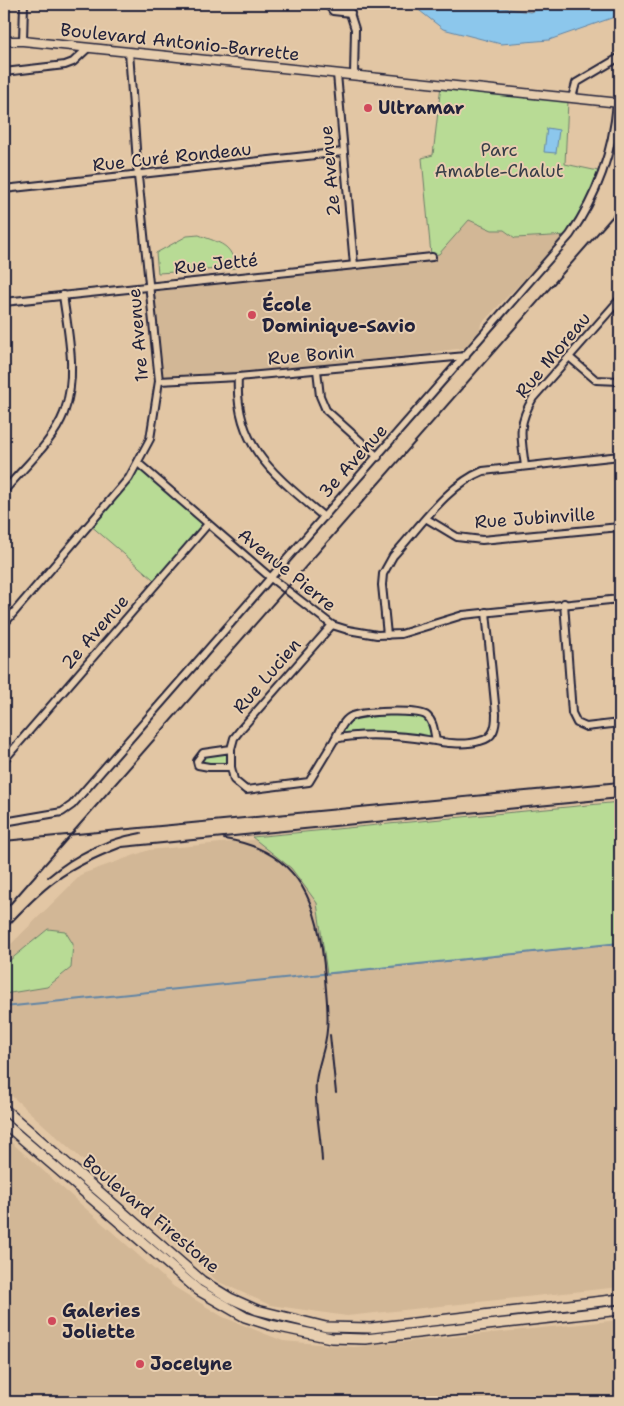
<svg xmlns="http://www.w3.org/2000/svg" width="624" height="1406" font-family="'Shantell Sans',sans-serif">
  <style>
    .built { fill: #d2b796 }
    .green { fill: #b8db95; stroke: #6d7e68 }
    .water { fill: #8cc7ec; stroke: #6285a5 }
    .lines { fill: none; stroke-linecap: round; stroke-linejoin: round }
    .stream { stroke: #6285a5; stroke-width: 2 }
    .minor-casing { stroke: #22223b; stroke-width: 10 }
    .tertiary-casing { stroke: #22223b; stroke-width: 11 }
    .secondary-casing { stroke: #22223b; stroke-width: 12 }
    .minor { stroke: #e7ceaf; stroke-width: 6 }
    .tertiary { stroke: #e7ceaf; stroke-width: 8 }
    .secondary { stroke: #e7ceaf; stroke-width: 9 }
    .rail { stroke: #22223b; stroke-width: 2 }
    .poi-dot { fill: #d1495b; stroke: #e7ceaf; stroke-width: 2 }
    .labels { text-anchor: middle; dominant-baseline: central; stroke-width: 4; stroke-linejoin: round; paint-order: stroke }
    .street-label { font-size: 18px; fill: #22223b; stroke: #e7ceaf }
    .poi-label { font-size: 18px; font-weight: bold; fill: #22223b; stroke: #e7ceaf; text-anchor: start }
    .park-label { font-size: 18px; fill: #383e48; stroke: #e7ceaf }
  </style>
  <rect width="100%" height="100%" fill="#e2c6a4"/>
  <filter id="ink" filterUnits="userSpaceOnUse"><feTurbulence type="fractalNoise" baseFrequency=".02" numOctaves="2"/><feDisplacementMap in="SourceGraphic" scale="10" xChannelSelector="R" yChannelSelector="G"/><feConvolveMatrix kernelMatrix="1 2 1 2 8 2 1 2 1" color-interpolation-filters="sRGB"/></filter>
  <g filter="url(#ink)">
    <g class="built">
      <polygon points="469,219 492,230 504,230 516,238 566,236 481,324 479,333 464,348 357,362 357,366 159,381 149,286 439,254"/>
      <polygon points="620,804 620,1287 347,1316 270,1305 217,1281 4,1089 4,951 82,874 149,850"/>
      <polygon points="4,1136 173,1286 223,1317 283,1341 354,1347 620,1320 620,1402 4,1402"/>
    </g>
    <g class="green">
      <polygon points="441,85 568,101 565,164 603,172 570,235 515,238 504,230 492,230 469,220 439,254 431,255 422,158 433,155"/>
      <path d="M199 235C221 244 231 243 236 268L158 273 156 253 187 236Z"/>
      <polygon points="138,463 208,524 160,585 89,524"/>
      <polygon points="416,712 429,717 436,741 335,739 348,717"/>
      <polygon points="231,749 231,767 198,765 199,756"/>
      <polygon points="620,802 620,943 327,974 317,903 291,868 252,837"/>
      <polygon points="48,929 65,931 73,944 71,968 47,987 4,994 4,965"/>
    </g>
    <g class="water">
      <polygon points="411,4 475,4 530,12 559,4 620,4 620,15 549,40 501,44 443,29"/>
      <polygon points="547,128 559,130 556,153 544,152"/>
    </g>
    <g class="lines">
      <polyline class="stream" points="4,1007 620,943"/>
      <g class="minor-casing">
        <g id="minor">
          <polyline points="327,4 333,11 351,13"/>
          <polyline points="347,4 355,29 354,75"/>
          <polyline points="23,41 24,4"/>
          <polyline points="4,72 65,65 73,62 88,48"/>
          <polyline points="337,74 354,265"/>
          <polyline points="572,98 576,83 620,57"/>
          <polyline points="4,189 343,152"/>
          <polyline points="4,302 432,257"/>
          <polyline points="569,357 596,380 620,381"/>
          <polyline points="317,370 320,396 326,410 378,457"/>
          <path d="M238 377C234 447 276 476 324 517"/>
          <polyline points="159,381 238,377 466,356"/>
          <polyline points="138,463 271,578 332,625 348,630 377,635 401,634 463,615 620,599"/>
          <path d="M525 466C521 436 517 425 533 398L620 299"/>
          <path d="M4 491C24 467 53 442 64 413 78 375 68 333 63 295"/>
          <polyline points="427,519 457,537 482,540 620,527"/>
          <polyline points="564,603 572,713 577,723 586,727 620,723"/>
          <polyline points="4,624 129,478 150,439 159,381 138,176 129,52"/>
          <path d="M387 635 382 585 383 574 393 556C419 528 447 485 483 471L620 456"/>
          <path d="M335 739C339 731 343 721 350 717 360 711 419 709 427 716 434 722 434 732 436 741"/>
          <polyline points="231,749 231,767 209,767 198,765 197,761 203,753 231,749 234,738 241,729 332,625"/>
          <polyline points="4,760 208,524"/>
          <path d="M231 767 234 780 246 790 309 782 335 739C361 733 389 735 415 738 436 741 460 747 480 741 494 738 496 727 496 714L486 612"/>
          <path d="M4 822 62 812 72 805 570 235C597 196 613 150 617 103"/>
        </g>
      </g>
      <g class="tertiary-casing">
        <polyline id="tertiary" points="4,41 23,41 620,103"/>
      </g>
      <g class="secondary-casing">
        <g id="secondary">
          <polyline points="4,1109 202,1281 230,1298 257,1310 326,1327 371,1328 620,1299"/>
          <polyline points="4,1123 198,1290 245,1317 270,1325 331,1338 365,1339 620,1310"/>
        </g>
      </g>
      <use href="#minor" class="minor"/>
      <use href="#tertiary" class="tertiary"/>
      <use href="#secondary" class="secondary"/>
      <g class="rail">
        <path d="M224 839C302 850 320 908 325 977 326 994 329 1012 327 1030 326 1047 318 1064 316 1081 314 1107 321 1135 322 1161"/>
        <polyline points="4,841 620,782"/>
        <path d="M48 877C75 854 106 839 141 833"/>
        <polyline points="4,911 620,208"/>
        <path d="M4 930C45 885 65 869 122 847L620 798"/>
        <polyline points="330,1035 336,1093"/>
      </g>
    </g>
  </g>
  <g class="poi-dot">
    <circle cx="368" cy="108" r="5"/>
    <circle cx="252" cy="315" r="5"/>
    <circle cx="52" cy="1321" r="5"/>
    <circle cx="140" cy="1364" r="5"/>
  </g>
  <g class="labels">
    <g class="street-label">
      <text transform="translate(180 42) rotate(6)">Boulevard Antonio-Barrette</text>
      <text transform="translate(172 157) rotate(-6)">Rue Curé Rondeau</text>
      <text transform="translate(330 171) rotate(-95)">2e Avenue</text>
      <text transform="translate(216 264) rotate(-6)">Rue Jetté</text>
      <text transform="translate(138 335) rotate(-95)">1re Avenue</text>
      <text transform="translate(311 355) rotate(-5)">Rue Bonin</text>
      <text transform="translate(553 355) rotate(-50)">Rue Moreau</text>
      <text transform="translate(353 461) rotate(-48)">3e Avenue</text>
      <text transform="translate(535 518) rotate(-4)">Rue Jubinville</text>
      <text transform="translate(287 570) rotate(39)">Avenue Pierre</text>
      <text transform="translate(95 632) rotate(-49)">2e Avenue</text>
      <text transform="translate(267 676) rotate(-49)">Rue Lucien</text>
      <text transform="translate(151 1214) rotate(40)">Boulevard Firestone</text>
    </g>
    <g class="poi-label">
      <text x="378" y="108">Ultramar</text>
      <text x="262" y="305">École<tspan x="262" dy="21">Dominique-Savio</tspan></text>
      <text x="62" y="1311">Galeries<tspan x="62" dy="21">Joliette</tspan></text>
      <text x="150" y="1364">Jocelyne</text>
    </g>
    <g class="park-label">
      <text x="499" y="150">Parc<tspan x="499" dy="21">Amable-Chalut</tspan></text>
    </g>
  </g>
  <rect width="624" height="1406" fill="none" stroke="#e7ceaf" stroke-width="20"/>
  <rect x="10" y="10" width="604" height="1386" fill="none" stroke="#22223b" stroke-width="2" filter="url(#ink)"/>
</svg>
